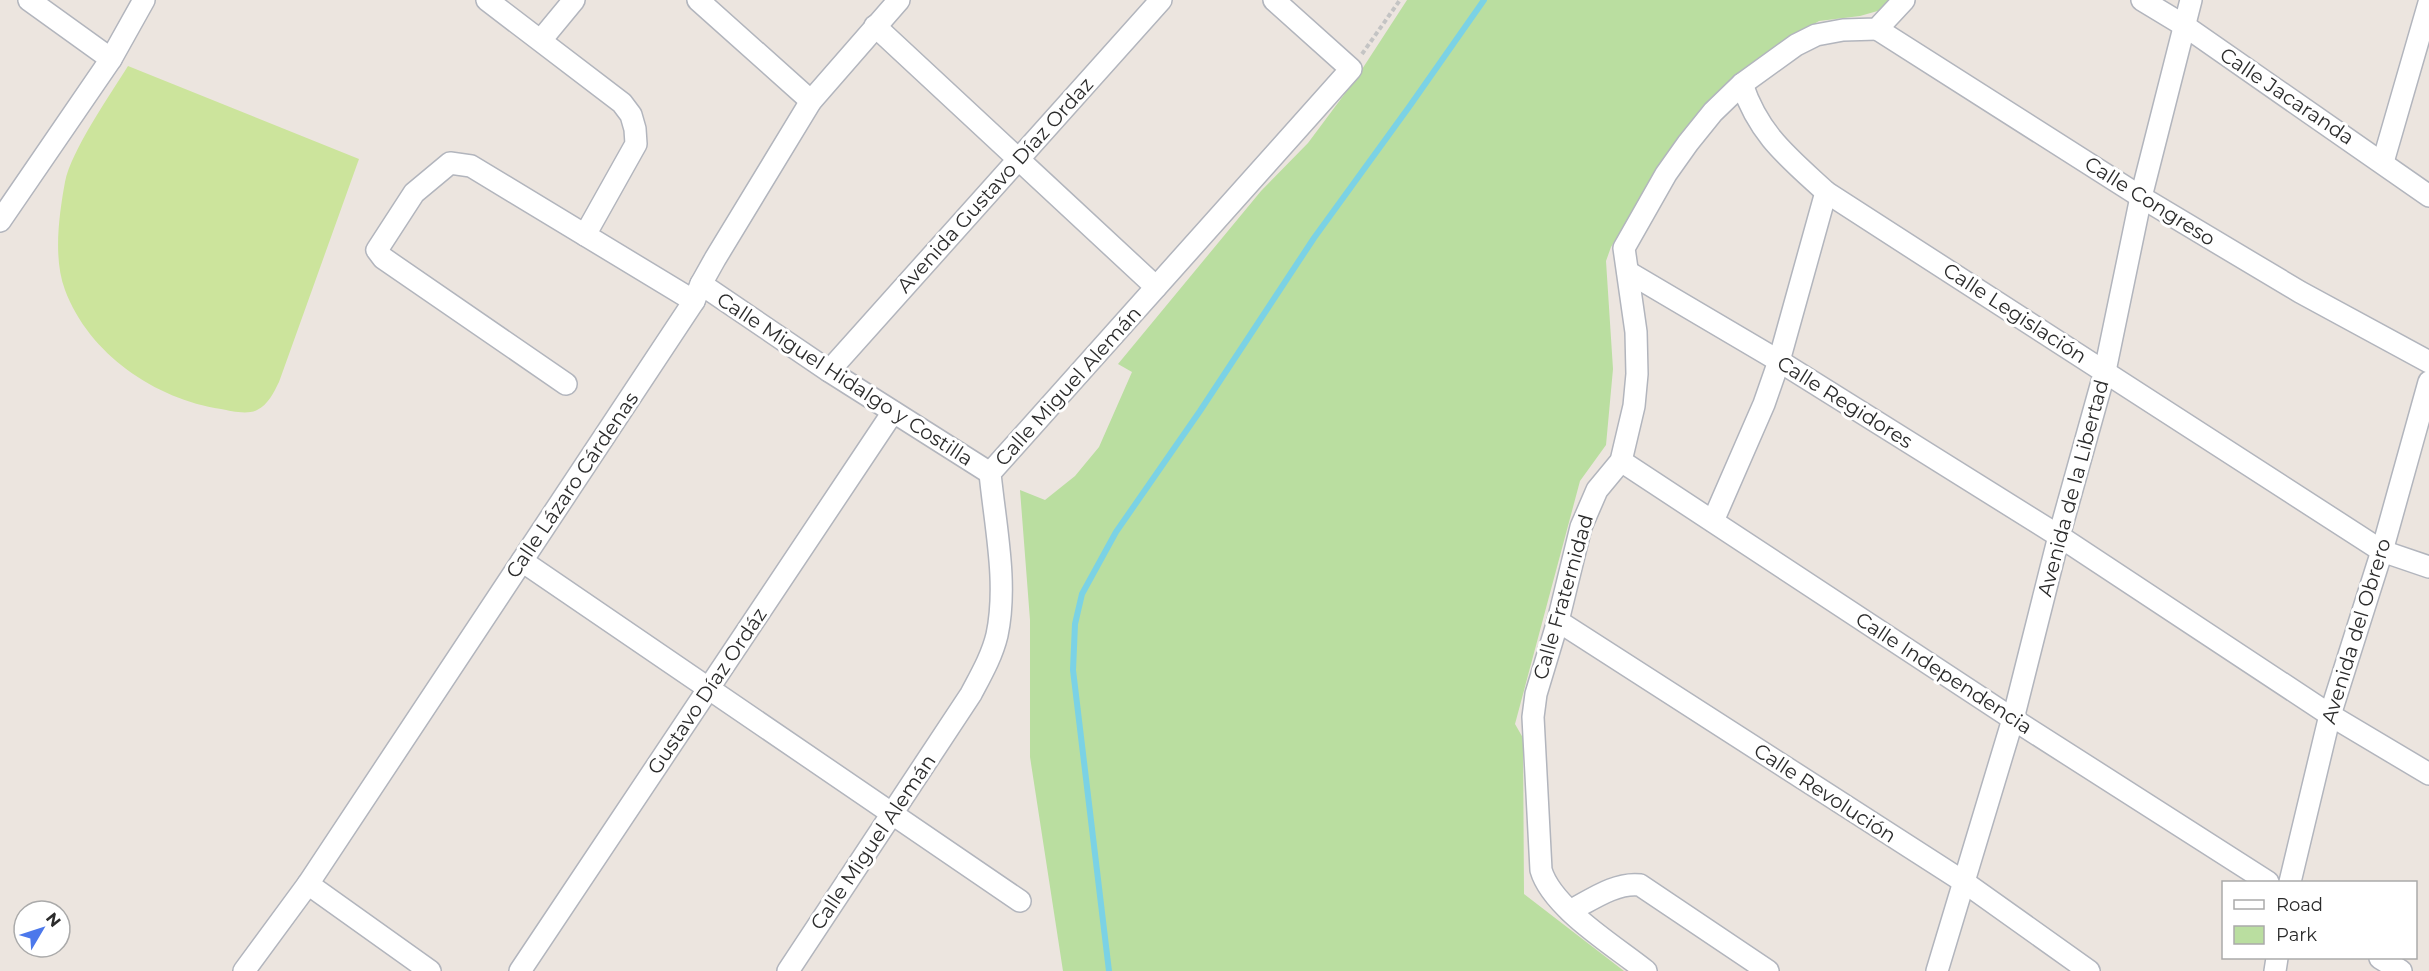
<svg xmlns="http://www.w3.org/2000/svg" width="2429" height="971" font-family="Montserrat,sans-serif">
  <style>
    .green { fill: #badea0 }
    .pitch { fill: #cce49c }
    .lines { fill: none; stroke-linecap: round; stroke-linejoin: round }
    .stream { stroke: #7bd2e5; stroke-width: 6 }
    .minor-casing { stroke: #b2b5bd; stroke-width: 24 }
    .path { stroke: #c4c4c4; stroke-width: 4; stroke-dasharray: 4.5 3; stroke-linecap: butt }
    .minor { stroke: #fff; stroke-width: 21 }
    .labels { text-anchor: middle; dominant-baseline: central; stroke-width: 6; stroke-linejoin: round; paint-order: stroke }
    .street-label { font-size: 20px; fill: #2b2b2b; stroke: #fff }
  </style>
  <rect width="100%" height="100%" fill="#ece5df"/>
  <polygon class="green" points="1407,0 1890,0 1881,10 1860,16 1819,21 1778,45 1729,81 1700,114 1652,180 1611,247 1606,261 1613,369 1606,445 1580,481 1515,724 1523,738 1524,894 1624,971 1063,971 1030,757 1030,620 1020,490 1045,500 1075,476 1099,447 1132,372 1118,364 1261,191 1308,143 1355,80"/>
  <path class="pitch" d="M128 66 359 159 279 382C274 392 268 405 257 410 247 415 231 411 221 409 155 399 89 354 65 290 53 258 59 215 65 182 71 151 110 95 128 66Z"/>
  <g class="lines">
    <polyline class="stream" points="1109,971 1073,670 1075,624 1082,594 1116,532 1200,411 1314,238 1409,107 1484,0"/>
    <g class="minor-casing">
      <g id="minor">
        <polyline points="29,0 111,59"/>
        <polyline points="487,0 622,103 631,115 635,129 636,144 585,235"/>
        <polyline points="698,0 811,101"/>
        <polyline points="2142,0 2185,26 2429,196"/>
        <polyline points="875,26 1156,287"/>
        <polyline points="1877,29 2141,197 2300,292 2429,362"/>
        <polyline points="541,40 574,0"/>
        <path d="M1742 84C1759 135 1788 157 1826 192L2382 551 2429 567"/>
        <polyline points="2383,162 2429,3"/>
        <polyline points="0,221 111,59 144,0"/>
        <polyline points="1628,272 1779,361 2059,536 2330,715 2429,774"/>
        <polyline points="701,284 829,371 990,473"/>
        <polyline points="829,371 1161,0"/>
        <polyline points="566,384 383,258 377,250 414,193 450,163 471,166 694,301"/>
        <polyline points="1621,461 2013,719 2268,882"/>
        <polyline points="1713,521 1764,404 1779,361 1826,192"/>
        <polyline points="522,561 1020,901"/>
        <polyline points="1558,621 1964,882 2089,971"/>
        <polyline points="2290,882 2330,715 2382,551 2429,382"/>
        <polyline points="308,884 430,971"/>
        <path d="M1570 911C1591 900 1616 882 1640 885L1768 971"/>
        <polyline points="2380,958 2401,971"/>
        <polyline points="244,971 308,884 694,301 701,284 715,259 811,101 899,0"/>
        <polyline points="520,971 893,412"/>
        <path d="M788 971 971 694C981 675 992 656 997 635 1008 583 995 525 990 473L1351 69 1274 0"/>
        <path d="M1646 971C1615 946 1552 908 1541 870L1533 717 1536 694 1558 621 1581 527 1597 490 1621 461 1634 406 1637 374 1636 332 1624 248 1666 174 1688 143 1713 112 1742 84 1796 45 1816 35 1843 30 1877 29 1904 0"/>
        <polyline points="1937,971 2013,719 2059,536 2105,371 2141,197 2191,0"/>
        <polyline points="2275,971 2277,958"/>
      </g>
    </g>
    <polyline class="path" points="1362,54 1400,0"/>
    <use href="#minor" class="minor"/>
  </g>
  <g class="labels">
    <g class="street-label">
      <text transform="translate(2287 96) rotate(34)">Calle Jacaranda</text>
      <text transform="translate(995 185) rotate(-48)">Avenida Gustavo Díaz Ordaz</text>
      <text transform="translate(2150 201) rotate(32)">Calle Congreso</text>
      <text transform="translate(2015 313) rotate(33)">Calle Legislación</text>
      <text transform="translate(845 379) rotate(33)">Calle Miguel Hidalgo y Costilla</text>
      <text transform="translate(1068 386) rotate(-48)">Calle Miguel Alemán</text>
      <text transform="translate(1845 402) rotate(32)">Calle Regidores</text>
      <text transform="translate(572 485) rotate(-56)">Calle Lázaro Cárdenas</text>
      <text transform="translate(2073 488) rotate(-75)">Avenida de la Libertad</text>
      <text transform="translate(1563 597) rotate(-74)">Calle Fraternidad</text>
      <text transform="translate(2356 631) rotate(-73)">Avenida del Obrero</text>
      <text transform="translate(1944 673) rotate(33)">Calle Independencia</text>
      <text transform="translate(707 691) rotate(-56)">Gustavo Díaz Ordáz</text>
      <text transform="translate(1825 793) rotate(33)">Calle Revolución</text>
      <text transform="translate(873 842) rotate(-56)">Calle Miguel Alemán</text>
    </g>
  </g>
  <rect x="2222" y="881" width="195" height="78" fill="#ffffff" stroke="#aaaaaa" stroke-width="1.5"/>
  <rect x="2234" y="900" width="30" height="9" fill="#ffffff" stroke="#aaaaaa" stroke-width="1.5"/>
  <text x="2276" y="911" font-size="18" fill="#2b2b2b">Road</text>
  <rect x="2234" y="926" width="30" height="18" fill="#badea0" stroke="#aaaaaa" stroke-width="1.5"/>
  <text x="2276" y="941" font-size="18" fill="#2b2b2b">Park</text>
  <g transform="translate(42 929) rotate(51)"><circle r="28" fill="#ffffff" stroke="#aaaaaa" stroke-width="1.5"/>
  <path d="M0-4.5L10 22L0 15L-10 22Z" fill="#4c78eb"/>
  <text y="-9" font-size="16" font-weight="bold" text-anchor="middle" fill="#2b2b2b">N</text>
  </g>
</svg>
